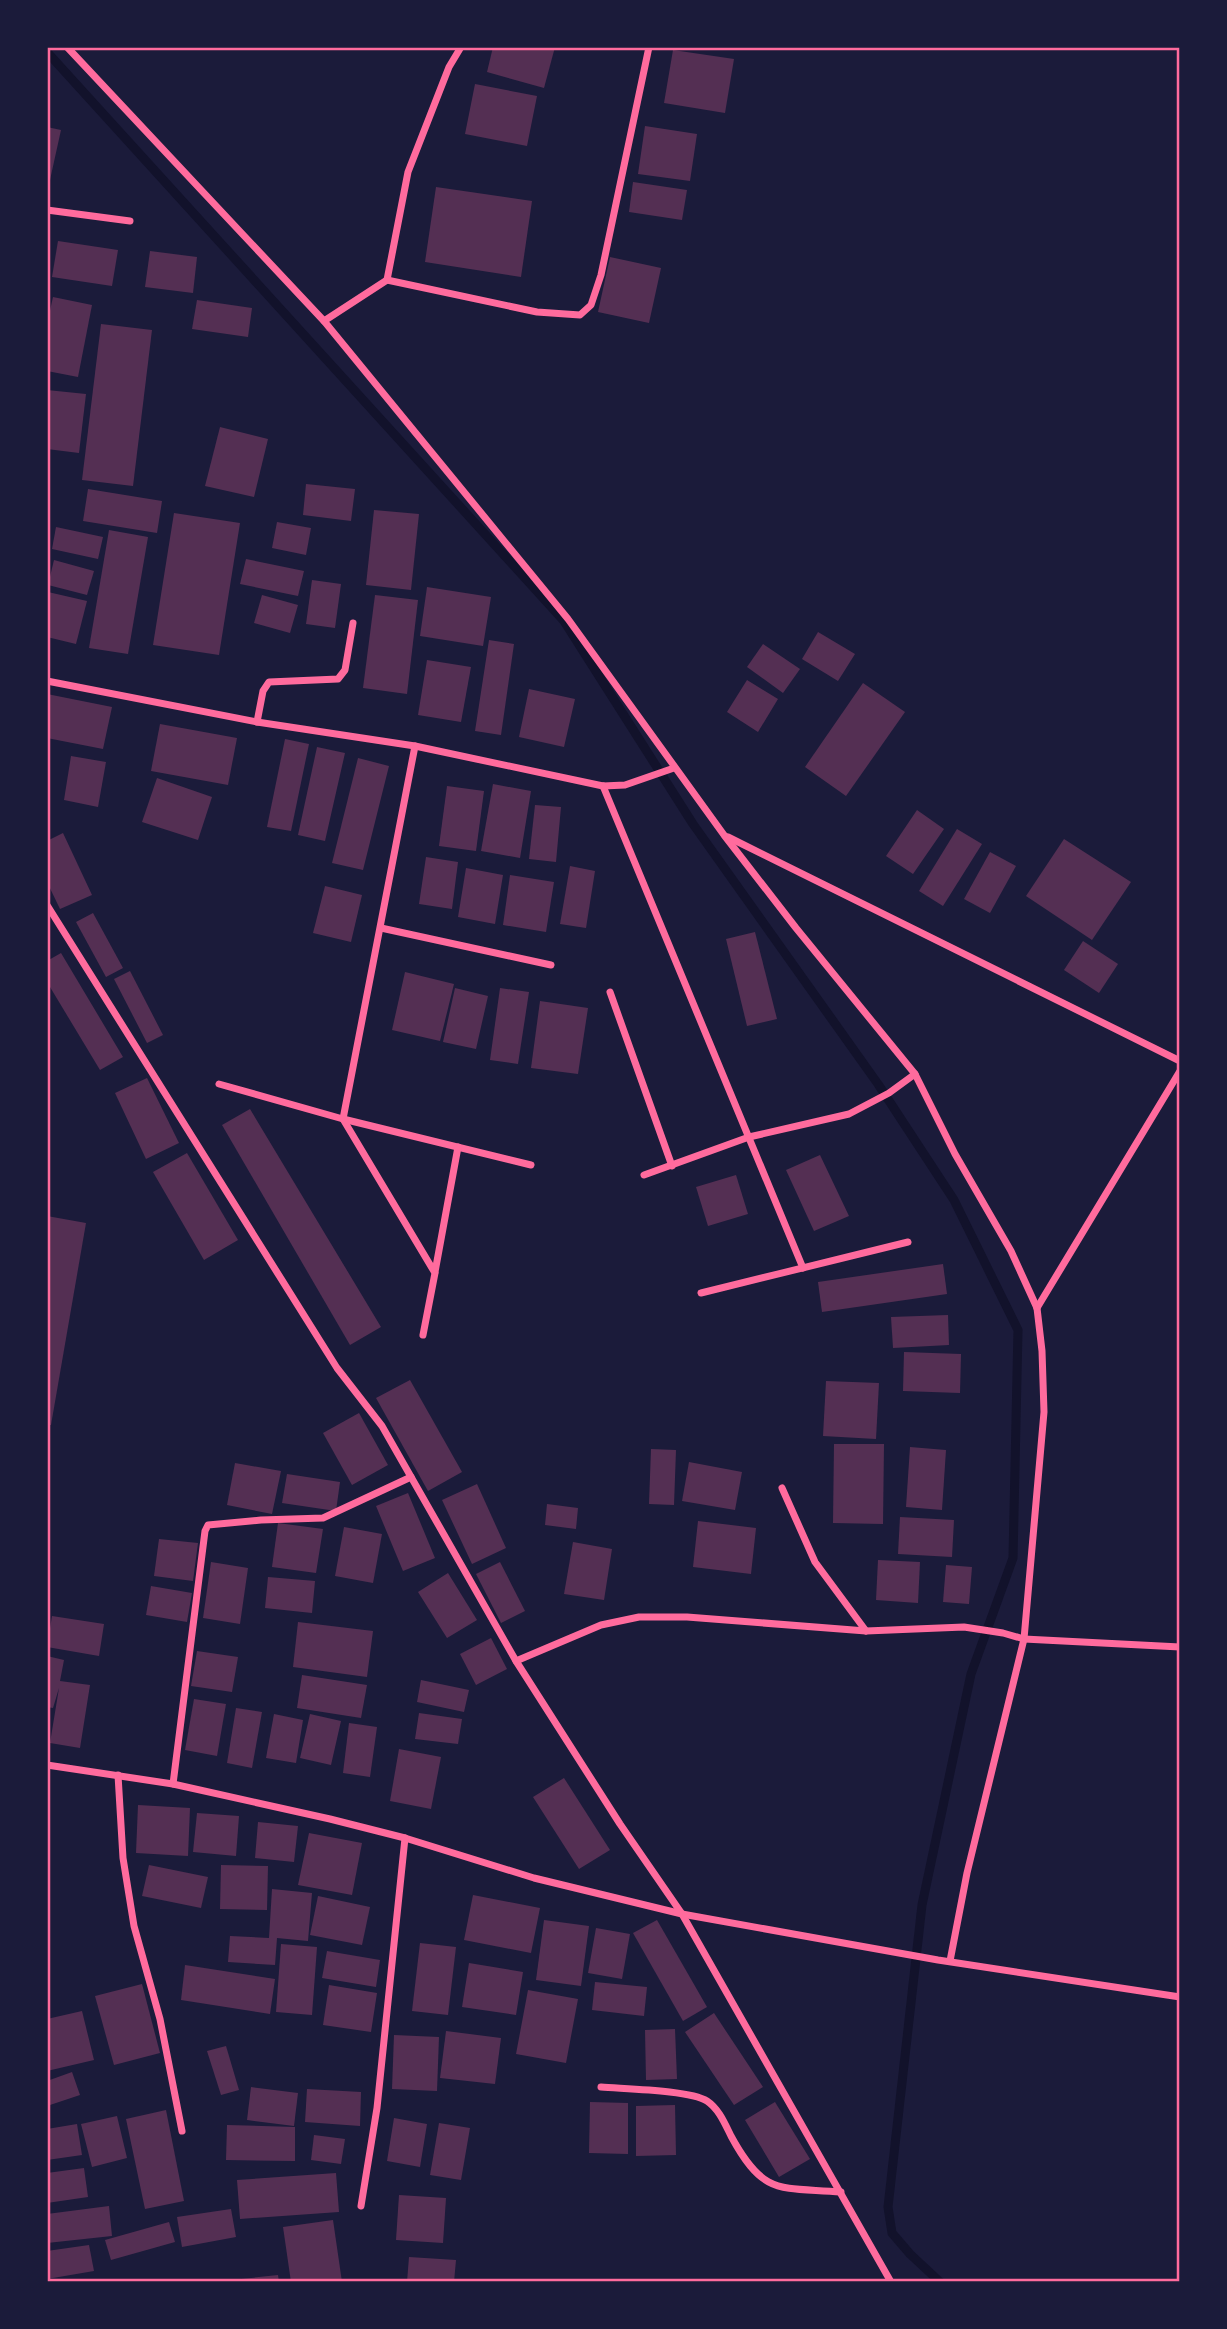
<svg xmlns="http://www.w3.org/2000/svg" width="1227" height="2329" font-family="'PT Sans Narrow',sans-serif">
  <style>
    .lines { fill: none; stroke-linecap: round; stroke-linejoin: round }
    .stream { stroke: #12122b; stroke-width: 9 }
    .building { fill: #542f53 }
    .minor { stroke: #ff6b9d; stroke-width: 7 }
    .neatline { fill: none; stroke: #ff6b9d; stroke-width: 2.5 }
  </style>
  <rect width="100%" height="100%" fill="#1b1b3a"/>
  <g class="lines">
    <polyline class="stream" points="47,52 564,621 693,824 878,1084 954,1200 1018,1330 1013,1558 971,1674 922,1905 888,2207 892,2233 910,2254 940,2282"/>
  </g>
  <g class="building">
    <polygon points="493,47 555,47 544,88 487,72"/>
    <polygon points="673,50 734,59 725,113 664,103"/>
    <polygon points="475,84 537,96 527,146 465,134"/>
    <polygon points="645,126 697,134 690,181 638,174"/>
    <polygon points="47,127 61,130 48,189 47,189"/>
    <polygon points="633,182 687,190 682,220 629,212"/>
    <polygon points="436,187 532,201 521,277 425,262"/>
    <polygon points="58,241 118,250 112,286 52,277"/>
    <polygon points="150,251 197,257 193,293 145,287"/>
    <polygon points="610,257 661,268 649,323 598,312"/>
    <polygon points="53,297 92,305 78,377 47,371 47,324"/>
    <polygon points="197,300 252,308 248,337 192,329"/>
    <polygon points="101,324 152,330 133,486 82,480"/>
    <polygon points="47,390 86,394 79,453 47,449"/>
    <polygon points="220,427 268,439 254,497 205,486"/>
    <polygon points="306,484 355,489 351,521 303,515"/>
    <polygon points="88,489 162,501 157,533 83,521"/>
    <polygon points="374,510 419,514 411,590 366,585"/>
    <polygon points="174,513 240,523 219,655 153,645"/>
    <polygon points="277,522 311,528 306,555 272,548"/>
    <polygon points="56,527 103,537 98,559 52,549"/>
    <polygon points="109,530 148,537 128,654 89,648"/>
    <polygon points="246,559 304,571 298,596 240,584"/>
    <polygon points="54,560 94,571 87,595 48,585"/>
    <polygon points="312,580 341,584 335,628 306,624"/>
    <polygon points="427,587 491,597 483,646 420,636"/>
    <polygon points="48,592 87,601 76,644 47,637"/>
    <polygon points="262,595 298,605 290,633 254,623"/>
    <polygon points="375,595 418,600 407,694 363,688"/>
    <polygon points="818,632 855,654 838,681 802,659"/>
    <polygon points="489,640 514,644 501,735 475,731"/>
    <polygon points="763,644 800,669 783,693 747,667"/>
    <polygon points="427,660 471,667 461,722 418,715"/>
    <polygon points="747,680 778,699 758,732 727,712"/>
    <polygon points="863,683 905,712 846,796 805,767"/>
    <polygon points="529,689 575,699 564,747 519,737"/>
    <polygon points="47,694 112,707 103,749 47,738"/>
    <polygon points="160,724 237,738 228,785 151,771"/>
    <polygon points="285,739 309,744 291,831 267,827"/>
    <polygon points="317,747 345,753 325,841 298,835"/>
    <polygon points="71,756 106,762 98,807 64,800"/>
    <polygon points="358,758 389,766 363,870 332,863"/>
    <polygon points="157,778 212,797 198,840 142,822"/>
    <polygon points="493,784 531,791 520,858 481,851"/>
    <polygon points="447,786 484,791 476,851 439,846"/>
    <polygon points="535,805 561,807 556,862 529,859"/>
    <polygon points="917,810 944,829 913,874 886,856"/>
    <polygon points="957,829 982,844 943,906 919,891"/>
    <polygon points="63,833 92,895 60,909 47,882 47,841"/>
    <polygon points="1064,839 1131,882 1092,940 1026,896"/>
    <polygon points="990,852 1016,866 990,913 964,899"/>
    <polygon points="426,857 458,862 452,909 419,904"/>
    <polygon points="570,866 595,871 586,928 560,924"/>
    <polygon points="466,868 503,875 495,924 458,917"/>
    <polygon points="510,875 554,882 546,932 503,925"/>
    <polygon points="325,886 362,895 351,942 313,933"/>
    <polygon points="93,913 123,968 106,977 76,922"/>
    <polygon points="755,932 777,1019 747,1026 726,939"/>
    <polygon points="1083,941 1118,964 1099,993 1064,970"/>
    <polygon points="61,953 123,1057 100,1070 47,982 47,961"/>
    <polygon points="130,971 163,1035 147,1043 114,979"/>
    <polygon points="405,972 454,984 440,1041 392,1030"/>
    <polygon points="455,988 488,996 476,1049 443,1042"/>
    <polygon points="500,988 529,992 518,1064 490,1060"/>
    <polygon points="540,1001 588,1008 578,1074 531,1068"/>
    <polygon points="147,1078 179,1143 146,1159 115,1093"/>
    <polygon points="250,1109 381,1327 350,1345 222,1125"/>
    <polygon points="187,1153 238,1240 204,1260 153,1172"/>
    <polygon points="820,1155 849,1216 814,1231 786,1170"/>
    <polygon points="736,1175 748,1214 708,1226 696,1187"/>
    <polygon points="47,1216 86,1223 51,1425 47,1425"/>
    <polygon points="943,1264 947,1294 822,1312 818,1282"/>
    <polygon points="948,1315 949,1345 893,1348 891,1317"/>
    <polygon points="904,1352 961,1354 960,1393 903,1391"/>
    <polygon points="410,1380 462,1472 428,1491 376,1398"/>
    <polygon points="826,1381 879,1383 876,1439 823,1436"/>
    <polygon points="359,1413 388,1465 352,1485 323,1433"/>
    <polygon points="834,1444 884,1444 883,1524 833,1523"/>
    <polygon points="910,1447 946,1450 942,1510 906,1507"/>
    <polygon points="651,1449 676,1450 674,1505 649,1504"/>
    <polygon points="689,1462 742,1472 735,1510 682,1501"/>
    <polygon points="235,1463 281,1471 272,1514 227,1505"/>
    <polygon points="287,1474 340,1482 336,1511 282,1503"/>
    <polygon points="477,1484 506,1548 472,1564 442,1500"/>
    <polygon points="408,1493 435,1558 403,1571 376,1506"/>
    <polygon points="547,1504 578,1508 576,1529 545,1525"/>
    <polygon points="900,1517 954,1520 952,1557 898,1554"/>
    <polygon points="698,1521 756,1528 751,1574 693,1567"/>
    <polygon points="278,1523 323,1529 316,1573 272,1567"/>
    <polygon points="344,1527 382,1534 373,1583 335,1576"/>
    <polygon points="159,1539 198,1543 193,1581 154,1576"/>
    <polygon points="573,1542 612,1549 604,1600 564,1594"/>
    <polygon points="878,1560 920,1562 918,1603 876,1600"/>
    <polygon points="211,1562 248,1568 240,1624 203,1618"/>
    <polygon points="500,1562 525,1611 501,1623 476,1574"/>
    <polygon points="946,1565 972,1567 969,1604 943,1602"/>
    <polygon points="448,1573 477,1620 447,1638 418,1592"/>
    <polygon points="268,1577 315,1581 312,1613 265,1608"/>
    <polygon points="151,1586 192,1593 187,1622 146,1615"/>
    <polygon points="52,1616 104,1624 99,1656 47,1647"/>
    <polygon points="298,1622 373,1631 367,1677 293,1667"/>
    <polygon points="491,1638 507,1669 476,1685 460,1654"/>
    <polygon points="197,1651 238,1657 232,1692 191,1686"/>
    <polygon points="47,1656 64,1660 60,1681 90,1685 80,1748 50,1743 59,1688 53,1708 47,1707"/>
    <polygon points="302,1675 367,1685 361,1718 297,1708"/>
    <polygon points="421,1680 469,1690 464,1712 417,1702"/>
    <polygon points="194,1699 226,1704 217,1756 185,1750"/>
    <polygon points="236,1708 262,1712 252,1768 227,1763"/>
    <polygon points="419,1713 462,1719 458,1744 415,1739"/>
    <polygon points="274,1714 303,1720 296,1763 266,1758"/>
    <polygon points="310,1714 341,1721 331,1765 300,1758"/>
    <polygon points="349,1723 377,1727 370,1777 343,1773"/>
    <polygon points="399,1749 441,1757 431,1809 390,1801"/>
    <polygon points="564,1778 610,1850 579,1869 533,1797"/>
    <polygon points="138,1805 190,1808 188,1856 136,1853"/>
    <polygon points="197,1813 239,1816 236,1856 193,1852"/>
    <polygon points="258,1822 298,1826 294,1862 255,1858"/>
    <polygon points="309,1833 362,1843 352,1895 298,1885"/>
    <polygon points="149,1865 208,1877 201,1908 142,1896"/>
    <polygon points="221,1865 268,1866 267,1910 220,1909"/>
    <polygon points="272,1889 312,1893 308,1941 277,1938 275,1965 228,1962 230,1936 269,1938"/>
    <polygon points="473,1895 540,1908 531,1953 464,1940"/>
    <polygon points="318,1896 370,1907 362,1945 310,1935"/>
    <polygon points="544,1920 589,1926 581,1986 536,1980"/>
    <polygon points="657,1920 707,2007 683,2021 633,1933"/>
    <polygon points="596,1928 630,1934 622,1979 588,1973"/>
    <polygon points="420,1943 456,1947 448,2015 412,2011"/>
    <polygon points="281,1944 317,1947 312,2015 276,2012"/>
    <polygon points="327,1951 380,1960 376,1987 322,1978"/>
    <polygon points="469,1963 523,1972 516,2015 462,2007"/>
    <polygon points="185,1965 275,1979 270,2014 181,2000"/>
    <polygon points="595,1982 647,1987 644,2016 592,2010"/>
    <polygon points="142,1984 160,2053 114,2065 95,1996"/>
    <polygon points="329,1985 377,1993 371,2032 323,2025"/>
    <polygon points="528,1990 578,1999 566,2063 516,2054"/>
    <polygon points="82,2011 94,2060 47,2071 47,2019"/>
    <polygon points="714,2013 763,2087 734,2105 685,2032"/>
    <polygon points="675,2029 677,2079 646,2080 645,2030"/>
    <polygon points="446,2031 501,2038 495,2084 440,2078"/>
    <polygon points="394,2035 439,2037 437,2091 392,2089"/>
    <polygon points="226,2046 239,2090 221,2095 207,2051"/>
    <polygon points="72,2072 80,2095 47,2106 47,2081"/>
    <polygon points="251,2087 298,2093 294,2126 247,2120"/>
    <polygon points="307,2089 361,2092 360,2126 305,2122"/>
    <polygon points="590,2102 628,2103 628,2154 589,2153"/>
    <polygon points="775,2102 810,2159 779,2177 745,2120"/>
    <polygon points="675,2105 676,2155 636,2156 636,2106"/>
    <polygon points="166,2110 184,2201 145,2209 126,2119"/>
    <polygon points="117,2116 127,2158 92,2167 81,2124"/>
    <polygon points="394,2118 427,2124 420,2167 387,2161"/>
    <polygon points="439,2123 470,2128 461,2180 430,2175"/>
    <polygon points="77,2124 82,2155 47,2160 47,2129"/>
    <polygon points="227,2125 295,2127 295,2161 226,2160"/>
    <polygon points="314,2135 345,2139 341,2164 311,2160"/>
    <polygon points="84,2168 88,2197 47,2203 47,2173"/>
    <polygon points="336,2173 339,2212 240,2219 237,2180"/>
    <polygon points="399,2195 446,2198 443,2243 396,2240"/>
    <polygon points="109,2206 112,2236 47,2243 47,2214"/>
    <polygon points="231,2209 236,2237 182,2247 177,2217"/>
    <polygon points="333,2220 342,2282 291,2282 283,2227"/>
    <polygon points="169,2222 175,2242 111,2260 105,2240"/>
    <polygon points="89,2245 94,2271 47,2279 47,2251"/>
    <polygon points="409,2257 456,2260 454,2282 407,2282"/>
    <polygon points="278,2275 279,2282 232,2282 232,2280"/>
  </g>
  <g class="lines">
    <g class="minor">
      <polyline points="67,47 324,321 568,619 724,835 796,928 915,1074 955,1154 1011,1251 1037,1308 1042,1351 1044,1412 1024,1639 967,1873 950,1961"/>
      <polyline points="461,47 449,67 408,172 387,280 537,312 580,315 591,305 601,275 649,47"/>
      <polyline points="47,210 130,221"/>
      <polyline points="324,321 387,280"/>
      <polyline points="47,681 257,722 415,746 603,786 625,785 674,768"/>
      <polyline points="257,722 263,691 269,682 338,679 345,670 353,623"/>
      <polyline points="415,746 343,1119 435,1273 423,1335"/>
      <polyline points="603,786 803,1268"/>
      <polyline points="728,837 1180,1061"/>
      <polyline points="47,905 337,1368 382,1426 516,1661 620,1824 682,1914 891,2282"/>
      <polyline points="381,928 551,965"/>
      <polyline points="610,992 672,1166"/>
      <polyline points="219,1084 343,1119 531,1165"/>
      <polyline points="644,1175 749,1137 849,1114 889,1093 915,1074"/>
      <polyline points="435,1272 458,1147"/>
      <polyline points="701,1293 908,1242"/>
      <polyline points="1037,1308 1180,1071"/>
      <polyline points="782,1488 815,1562 866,1631"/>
      <polyline points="516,1661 601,1625 639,1617 687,1617 866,1631 964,1627 1003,1633 1024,1639 1180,1647"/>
      <polyline points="47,1765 173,1784 330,1819 405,1838 534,1878 682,1914 938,1960 1180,1997"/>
      <polyline points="118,1775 123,1858 134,1926 160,2019 182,2131"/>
      <polyline points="173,1784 205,1531 208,1525 261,1520 323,1518 411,1477"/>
      <path d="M601 2087C625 2089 690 2090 707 2101 719 2109 725 2124 731 2136 764 2197 780 2187 841 2192"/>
      <polyline points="361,2206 377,2108 405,1838"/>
    </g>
  </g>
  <rect width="1227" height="2329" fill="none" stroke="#1b1b3a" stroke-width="98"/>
  <rect x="49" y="49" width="1129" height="2231" class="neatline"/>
</svg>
